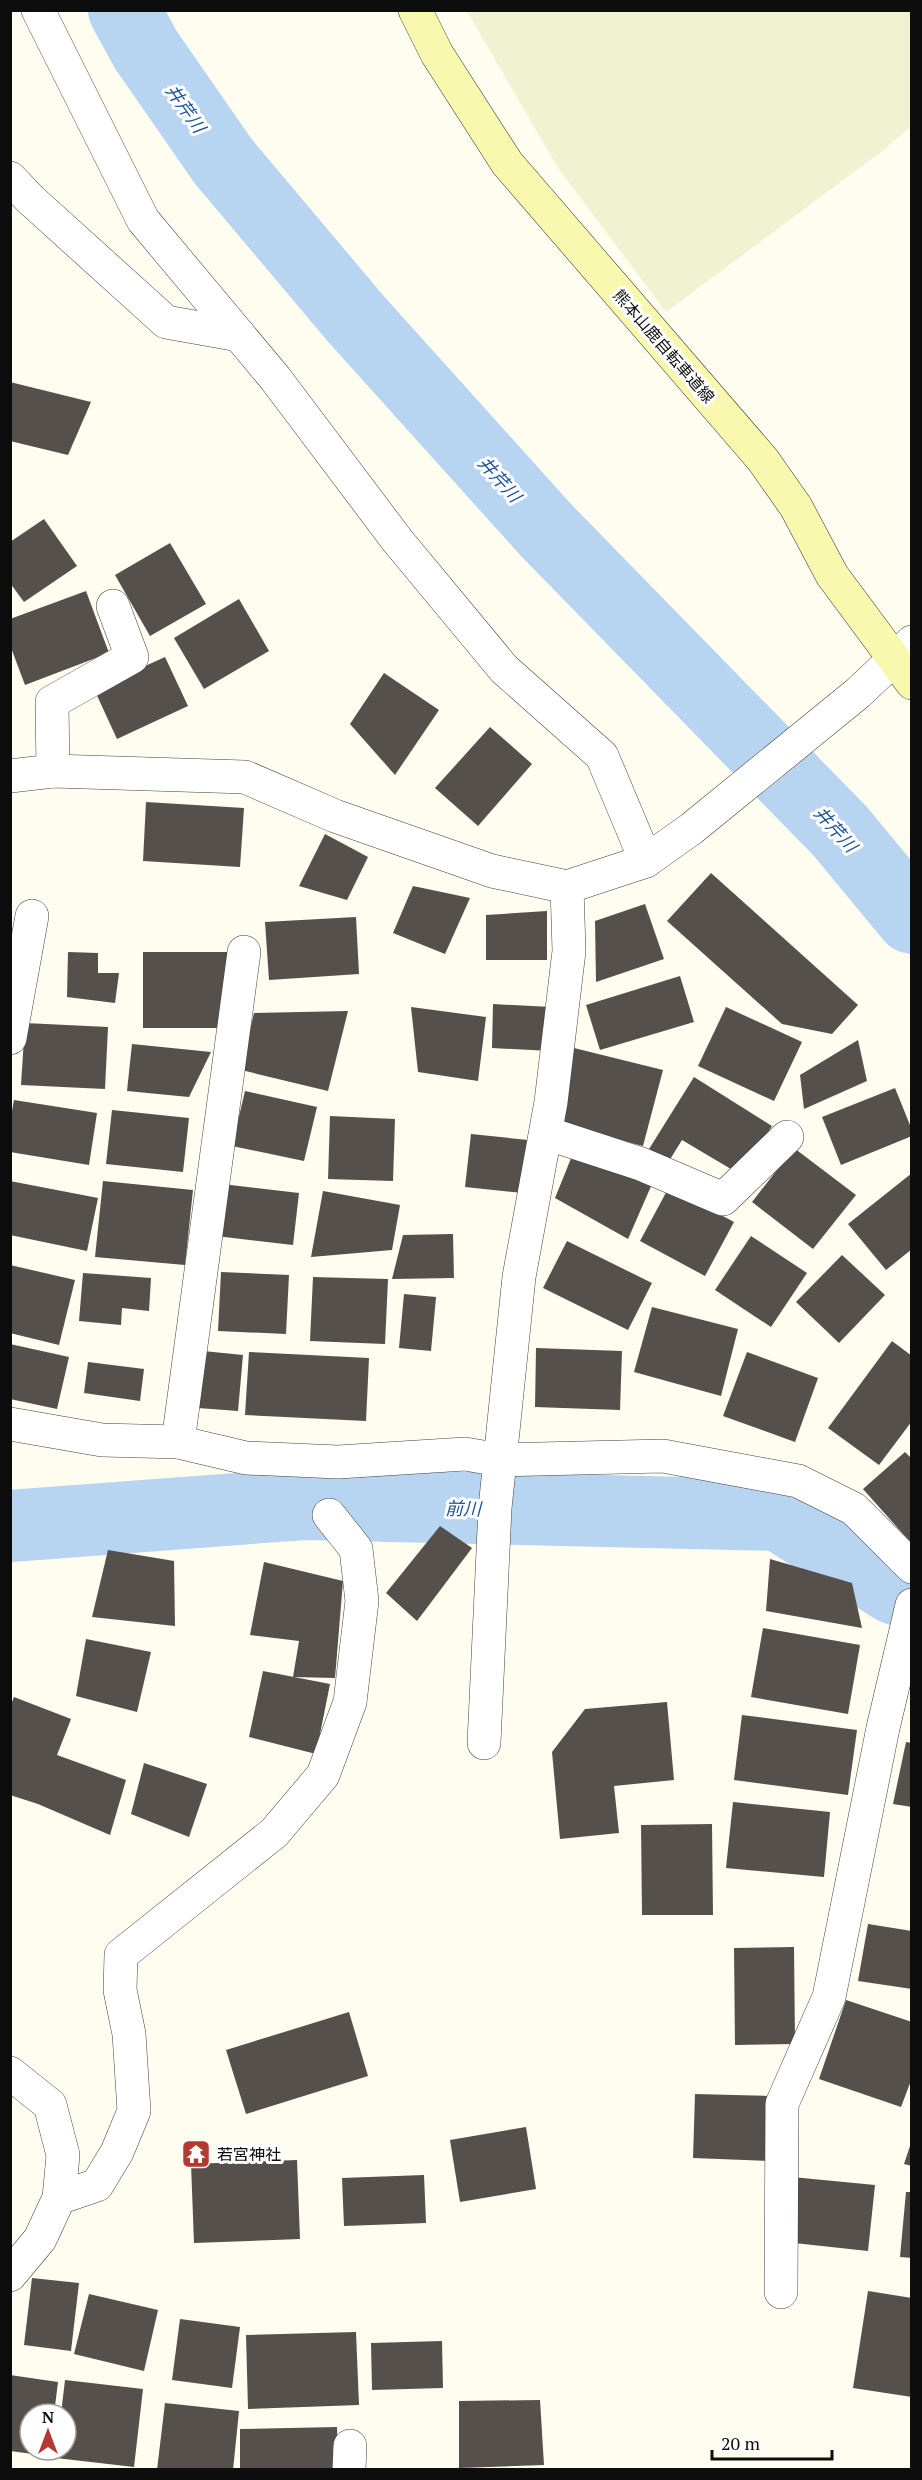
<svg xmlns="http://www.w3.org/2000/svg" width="922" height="2480" font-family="'PT Serif','Noto Sans JP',serif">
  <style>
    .farmland { fill: #f1f2d1 }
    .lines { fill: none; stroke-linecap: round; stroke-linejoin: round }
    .river { stroke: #b7d4f1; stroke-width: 72 }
    .building { fill: #55504b }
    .minor-casing { stroke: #404040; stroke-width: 34 }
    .tertiary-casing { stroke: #404040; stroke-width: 34 }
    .secondary-casing { stroke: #2f2f2f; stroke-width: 34 }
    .minor { stroke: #fff; stroke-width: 33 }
    .tertiary { stroke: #fff; stroke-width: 33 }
    .secondary { stroke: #f8f9af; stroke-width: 33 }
    .labels { text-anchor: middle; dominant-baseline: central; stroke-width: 6; stroke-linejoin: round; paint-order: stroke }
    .street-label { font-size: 16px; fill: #0d0d0d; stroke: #fff }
    .poi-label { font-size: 16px; fill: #0d0d0d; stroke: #fff; text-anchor: start }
    .water-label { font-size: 18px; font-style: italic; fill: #205496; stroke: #fff }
  </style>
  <rect width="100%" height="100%" fill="#fefdef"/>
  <polygon class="farmland" points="467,11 911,11 911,126 885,149 666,312 558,168"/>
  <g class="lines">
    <g class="river">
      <polyline points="124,10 146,50 223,161 356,319 546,530 840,831 912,918"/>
      <polyline points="10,1526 304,1504 779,1515 895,1589"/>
    </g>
  </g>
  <g class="building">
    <polygon points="10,382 91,402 68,455 10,441"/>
    <polygon points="44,519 77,566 24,602 10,583 10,542"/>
    <polygon points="170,543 206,604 150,636 115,575"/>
    <polygon points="86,591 109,653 25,685 10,645 10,619"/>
    <polygon points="239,599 269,651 204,689 174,638"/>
    <polygon points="165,657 188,706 117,739 94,689"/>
    <polygon points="384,673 439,710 395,775 350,724"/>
    <polygon points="490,727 532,764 478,826 435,788"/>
    <polygon points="146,802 244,808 240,867 143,861"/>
    <polygon points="325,834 368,857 347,900 299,886"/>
    <polygon points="711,873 858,1005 832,1034 782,1024 667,921"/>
    <polygon points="413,886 470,898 445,954 393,933"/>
    <polygon points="645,904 664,959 596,982 595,921"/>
    <polygon points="547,911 547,960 486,960 486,915"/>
    <polygon points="356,917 359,974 269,980 265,922"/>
    <polygon points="68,952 98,953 98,973 119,973 115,1003 67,997"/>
    <rect x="143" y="952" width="86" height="76"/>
    <polygon points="680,976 694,1022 600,1050 586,1005"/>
    <polygon points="493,1004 551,1007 550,1051 492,1048"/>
    <polygon points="411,1007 486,1017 478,1081 418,1072"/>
    <polygon points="726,1007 802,1042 774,1101 698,1066"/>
    <polygon points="348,1011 328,1091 241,1070 254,1013"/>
    <polygon points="25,1023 108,1027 105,1089 21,1085"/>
    <polygon points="858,1040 867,1081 804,1109 800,1075"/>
    <polygon points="132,1044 211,1052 189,1097 127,1091"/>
    <polygon points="574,1048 663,1070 643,1146 555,1123"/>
    <polygon points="694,1077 772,1126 741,1175 682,1140 669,1161 649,1149"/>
    <polygon points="895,1088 912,1130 912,1136 841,1165 822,1117"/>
    <polygon points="245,1091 317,1107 304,1161 232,1146"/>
    <polygon points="14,1100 97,1113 89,1165 10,1152 10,1122"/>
    <polygon points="112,1110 189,1118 183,1172 106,1164"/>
    <polygon points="330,1116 395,1119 393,1181 328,1179"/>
    <polygon points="471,1134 528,1140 523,1193 465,1187"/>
    <polygon points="794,1148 856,1195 813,1249 752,1202"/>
    <polygon points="574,1151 652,1184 628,1239 555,1198"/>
    <polygon points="912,1173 912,1249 886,1270 848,1224"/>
    <polygon points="10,1181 98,1198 87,1251 10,1235"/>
    <polygon points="103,1181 193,1190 185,1265 95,1257"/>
    <polygon points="222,1184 299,1193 293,1245 216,1236"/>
    <polygon points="669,1187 734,1222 705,1276 640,1241"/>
    <polygon points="323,1191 400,1205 392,1250 311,1257"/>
    <polygon points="453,1234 454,1278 392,1279 403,1235"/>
    <polygon points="751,1236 807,1273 771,1327 715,1290"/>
    <polygon points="567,1241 652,1283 628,1330 543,1288"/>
    <polygon points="842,1255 885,1295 839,1343 796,1302"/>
    <polygon points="10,1265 75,1280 59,1345 10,1333"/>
    <polygon points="221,1272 289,1275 286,1334 218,1331"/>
    <polygon points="83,1273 151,1278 149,1311 122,1308 121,1325 79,1321"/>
    <polygon points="313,1277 388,1279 385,1344 310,1341"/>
    <polygon points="404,1294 436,1297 431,1351 399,1348"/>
    <polygon points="652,1307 738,1329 721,1396 634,1372"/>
    <polygon points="892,1341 912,1356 912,1421 879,1465 828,1428"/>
    <polygon points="10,1344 69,1357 57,1409 10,1399"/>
    <polygon points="536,1348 622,1351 620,1410 535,1407"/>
    <polygon points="203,1351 243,1355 238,1411 198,1408"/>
    <polygon points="249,1352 369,1358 366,1421 245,1415"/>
    <polygon points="747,1352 818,1378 795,1442 723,1416"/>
    <polygon points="88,1362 144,1369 140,1401 84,1393"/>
    <polygon points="905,1452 912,1459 912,1544 863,1489"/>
    <polygon points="440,1526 472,1548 417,1621 386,1593"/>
    <polygon points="108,1550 174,1561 175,1626 92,1617"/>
    <polygon points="770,1559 852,1583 862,1628 766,1611"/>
    <polygon points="264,1562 343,1581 335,1678 293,1677 299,1641 250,1635"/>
    <polygon points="763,1628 860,1645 848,1714 751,1697"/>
    <polygon points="86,1639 151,1652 137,1712 76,1696"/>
    <polygon points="263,1671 330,1684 316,1754 249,1737"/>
    <polygon points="14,1697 71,1719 57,1755 126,1780 110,1835 38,1804 10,1795 10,1707"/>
    <polygon points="667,1702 674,1780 614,1786 619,1833 560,1839 552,1752 585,1709"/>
    <polygon points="742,1715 857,1730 848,1795 734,1780"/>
    <polygon points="906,1742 912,1743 912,1807 893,1804"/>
    <polygon points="144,1763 207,1784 189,1837 131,1814"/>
    <polygon points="733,1802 830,1812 824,1877 726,1868"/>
    <polygon points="712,1824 713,1915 642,1915 641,1825"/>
    <polygon points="868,1924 912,1931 912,1989 858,1981"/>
    <polygon points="794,1947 795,2044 735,2045 734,1948"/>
    <polygon points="846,2000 912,2022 912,2078 901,2107 819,2079"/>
    <polygon points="349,2012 368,2076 246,2114 226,2050"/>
    <polygon points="695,2094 771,2096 770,2161 693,2158"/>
    <polygon points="526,2127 536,2189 460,2202 450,2140"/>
    <polygon points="912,2140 912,2166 904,2164"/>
    <polygon points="297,2160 300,2239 194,2243 191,2164"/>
    <polygon points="424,2175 426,2223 344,2226 342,2178"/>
    <polygon points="792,2177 875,2185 868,2251 785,2242"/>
    <polygon points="906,2192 912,2192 912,2258 900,2257"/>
    <polygon points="32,2278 79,2283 71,2351 24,2345"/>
    <polygon points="868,2291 912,2298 912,2397 853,2388"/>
    <polygon points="89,2294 158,2310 144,2371 74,2354"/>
    <polygon points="180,2319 240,2327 232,2388 172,2380"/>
    <polygon points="356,2332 359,2405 248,2409 246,2335"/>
    <polygon points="442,2341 443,2388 372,2390 371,2343"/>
    <polygon points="10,2375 58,2382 54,2414 30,2414 30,2450 49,2450 48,2456 10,2451"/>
    <polygon points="65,2380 143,2389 134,2467 56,2458 57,2450 66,2450 66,2414 61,2414"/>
    <polygon points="540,2400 544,2465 459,2468 459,2401"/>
    <polygon points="165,2403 239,2411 233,2470 157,2470"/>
    <polygon points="337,2427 338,2470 240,2470 240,2429"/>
  </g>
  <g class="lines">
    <g class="minor-casing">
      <g id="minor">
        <polyline points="38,10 143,220 275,378 397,540 504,669 602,756 646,861"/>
        <polyline points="10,178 30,199 166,322 239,335"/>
        <polyline points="53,771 52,702 132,657 113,606"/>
        <polyline points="10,776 53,771 245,777 335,816 492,871 567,887 646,861 691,829 858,693 894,659"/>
        <polyline points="10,1038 32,916"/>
        <polyline points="546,1133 641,1164 723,1199 787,1137"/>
        <polyline points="10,1424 102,1440 178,1442 246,1458 338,1462 465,1454 500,1460 663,1456 798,1481 854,1509 912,1567"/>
        <polyline points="178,1442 244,952"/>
        <polyline points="484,1743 495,1508 519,1277 551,1102 569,951 567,887"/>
        <polyline points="10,2073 50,2105 63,2155 59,2198 40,2239 10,2275"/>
        <polyline points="59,2198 97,2185 117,2152 134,2111 129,2034 120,1990 121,1955 274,1833 323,1775 350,1702 362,1601 356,1549 329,1515"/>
        <polyline points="781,2292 782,2104 829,1997 883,1728 912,1605"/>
        <polyline points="349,2470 350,2446"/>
      </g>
    </g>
    <g class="tertiary-casing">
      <polyline id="tertiary" points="894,659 912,642"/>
    </g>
    <g class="secondary-casing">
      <polyline id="secondary" points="415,10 437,54 507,163 763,460 796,507 832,575 912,683"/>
    </g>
    <use href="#minor" class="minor"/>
    <use href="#tertiary" class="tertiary"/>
    <use href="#secondary" class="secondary"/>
  </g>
  <defs>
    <g id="temple-square" transform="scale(1.5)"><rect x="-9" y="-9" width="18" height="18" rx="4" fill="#b33a30" stroke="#fff"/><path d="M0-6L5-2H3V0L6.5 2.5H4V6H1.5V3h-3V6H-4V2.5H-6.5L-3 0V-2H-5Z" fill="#fff"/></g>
  </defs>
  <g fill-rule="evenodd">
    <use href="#temple-square" x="196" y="2154"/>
  </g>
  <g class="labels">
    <g class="street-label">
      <text transform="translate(664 346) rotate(49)">熊本山鹿自転車道線</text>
    </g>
    <g class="poi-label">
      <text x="217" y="2154">若宮神社</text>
    </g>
    <g class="water-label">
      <text transform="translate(186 108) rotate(55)">井芹川</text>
      <text transform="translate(500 479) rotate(48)">井芹川</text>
      <text transform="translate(836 829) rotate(48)">井芹川</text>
      <text transform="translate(463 1508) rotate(1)">前川</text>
    </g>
  </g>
  <rect width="922" height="2480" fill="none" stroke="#0d0d0d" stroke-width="24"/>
  <g transform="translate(48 2432)"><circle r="28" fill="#ffffff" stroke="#9e9e9e" stroke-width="1.5"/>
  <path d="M0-4.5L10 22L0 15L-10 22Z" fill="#b33a30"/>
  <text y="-9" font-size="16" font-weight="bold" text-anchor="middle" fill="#0d0d0d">N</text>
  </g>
  <path d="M712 2450v9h120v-9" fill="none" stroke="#0d0d0d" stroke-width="3"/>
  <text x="721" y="2450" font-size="18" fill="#0d0d0d" stroke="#ffffff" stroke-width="4.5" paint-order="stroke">20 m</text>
</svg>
